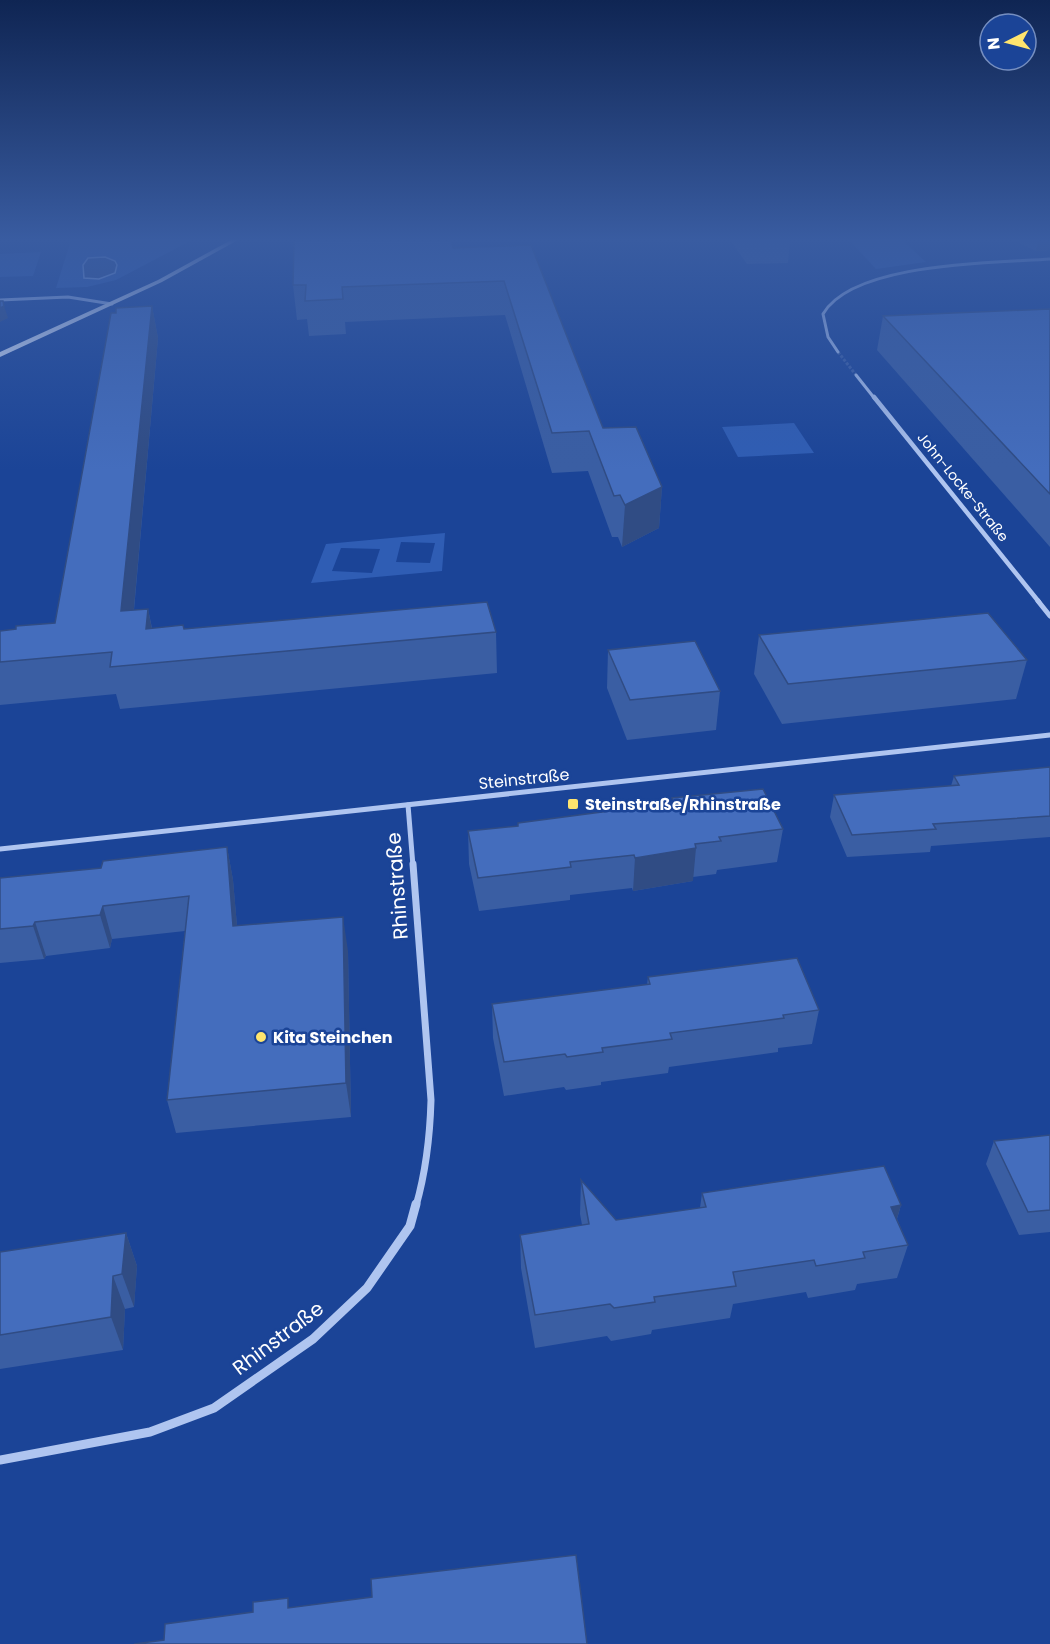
<svg xmlns="http://www.w3.org/2000/svg" width="1050" height="1644" font-family="Poppins,sans-serif">
  <style>
    .green { fill: #2f5db4; fill-rule: evenodd }
    .water { fill: #304e8c; stroke: #a2bff2; stroke-width: 1.5 }
    .lines { fill: none; stroke-linecap: round; stroke-linejoin: round }
    .street-tunnel { stroke: #3d60a7; stroke-width: 3; stroke-dasharray: 3 1.5; stroke-linecap: butt }
    .street-far4 { stroke: #afc5f0; stroke-width: 3 }
    .street-far3 { stroke: #afc5f0; stroke-width: 4.5 }
    .street-far2 { stroke: #afc5f0; stroke-width: 5 }
    .street-far1 { stroke: #afc5f0; stroke-width: 7 }
    .street { stroke: #afc5f0; stroke-width: 9 }
    .secondary { fill: #dde7fb; fill-rule: evenodd }
    .wall { fill: #3a5ea3 }
    .shaded-wall { fill: #304c84 }
    .building { fill: #446dbd; stroke: #304c84; stroke-width: 1.5 }
    .poi-dot { fill: #ffe56e; stroke: #1b4497; stroke-width: 2 }
    .labels { text-anchor: middle; dominant-baseline: central; stroke-width: 5; stroke-linejoin: round; paint-order: stroke }
    .far-street-label { font-size: 14px; fill: #fff; stroke: #1b4497 }
    .street-label { font-size: 16px; fill: #fff; stroke: #1b4497 }
    .poi-label { font-size: 16px; font-weight: bold; fill: #fff; stroke: #1b4497; text-anchor: start }
    .near-street-label { font-size: 20px; fill: #fff; stroke: #1b4497 }
  </style>
  <rect width="100%" height="100%" fill="#1b4497"/>
  <g class="green">
    <polygon points="71,240 192,240 116,280 87,287 56,288"/>
    <polygon points="849,240 902,240 926,262 876,269"/>
    <polygon points="41,252 33,276 0,277 0,254"/>
    <polygon points="794,423 814,453 738,457 722,427"/>
    <path d="M445 533 442 571 311 583 326 544ZM401 542 435 543 430 563 396 562ZM341 548 380 549 372 573 332 571Z"/>
  </g>
  <polygon class="water" points="105,257 115,261 117,265 115,273 99,279 84,278 83,265 88,258"/>
  <g class="lines">
    <polyline class="street-tunnel" points="838,352 856,375"/>
    <g class="street-far4">
      <polyline points="0,300 68,297 112,304"/>
      <path d="M838 352 828 337 823 314C853 262 995 263 1050 259"/>
      <polyline points="856,375 875,399"/>
    </g>
    <polyline class="street-far3" points="874,397 1039,602"/>
    <g class="street-far2">
      <polyline points="1038,601 1050,616"/>
      <polyline points="408,805 413,866"/>
      <polyline points="0,849 1050,735"/>
    </g>
    <path class="street-far1" d="M413 864 431 1100C430 1136 426 1171 416 1206"/>
    <polyline class="street" points="0,1460 150,1432 214,1408 313,1339 367,1288 410,1226 416,1204"/>
    <polygon class="secondary" points="231,240 238,240 162,282 0,357 0,352 158,280"/>
  </g>
  <g class="wall">
    <polygon points="730,240 790,240 788,263 747,264"/>
    <polygon points="1013,240 1050,240 1050,250 1036,251"/>
    <polygon points="531,245 603,428 662,487 659,528 622,547 618,537 612,537 588,471 552,473 505,315 345,322 346,334 309,336 307,319 297,320 293,285 453,248"/>
    <polygon points="152,306 158,338 134,610 148,609 152,628 496,632 497,673 120,709 116,694 0,705 0,631 16,629 55,623 116,313"/>
    <polygon points="1050,309 1050,547 877,350 883,316"/>
    <polygon points="759,635 1027,660 1016,699 782,724 754,674"/>
    <polygon points="608,650 720,691 716,730 627,740 607,688"/>
    <polygon points="1050,767 1050,837 931,846 930,852 847,857 830,817 834,795 951,786 954,776"/>
    <polygon points="672,798 783,829 777,862 717,870 716,874 693,877 693,881 633,891 632,888 570,895 570,900 479,911 469,864 468,831 518,826 672,802"/>
    <polygon points="227,847 233,880 237,926 348,951 351,1117 176,1133 167,1100 185,931 112,939 110,948 46,956 44,959 0,963 0,878 101,868"/>
    <polygon points="648,977 819,1010 812,1044 778,1048 778,1052 669,1067 668,1073 601,1082 601,1085 566,1090 564,1087 504,1096 493,1038 492,1004 647,985"/>
    <polygon points="1050,1135 1050,1232 1019,1235 986,1164 994,1141"/>
    <polygon points="581,1180 616,1220 700,1208 702,1193 901,1205 897,1219 908,1245 897,1278 857,1284 855,1290 808,1298 806,1292 733,1304 730,1318 652,1330 651,1334 611,1341 607,1336 535,1348 521,1268 520,1235 582,1225 580,1214"/>
    <polygon points="126,1233 137,1266 134,1307 125,1309 123,1350 0,1369 0,1252"/>
  </g>
  <g class="shaded-wall">
    <polygon points="1039,240 1050,240 1050,250 1036,251"/>
    <polygon points="4,306 8,318 0,322 0,308"/>
    <polygon points="152,306 158,338 130,652 121,611"/>
    <polygon points="662,487 659,528 622,547 625,505"/>
    <polygon points="148,609 156,650 146,629"/>
    <polygon points="227,847 233,880 240,960 233,926"/>
    <polygon points="696,848 693,881 633,891 635,858"/>
    <polygon points="103,906 112,939 110,948 100,915"/>
    <polygon points="343,917 348,951 351,1117 346,1083"/>
    <polygon points="35,922 46,956 44,959 33,926"/>
    <polygon points="901,1205 891,1238 891,1207"/>
    <polygon points="126,1233 137,1266 134,1307 122,1274"/>
    <polygon points="113,1276 125,1309 123,1350 111,1317"/>
  </g>
  <g class="building">
    <polygon points="294,240 451,240 453,248 531,245 603,428 636,427 662,487 625,505 620,495 614,496 589,431 552,433 504,281 342,287 343,299 305,301 306,285 293,285"/>
    <polygon points="0,301 3,301 4,306 0,308"/>
    <polygon points="152,306 121,611 148,609 146,629 183,625 184,629 487,602 496,632 110,667 112,652 0,662 0,631 16,629 16,626 55,623 111,313 116,313 116,308"/>
    <polygon points="1050,309 1050,494 883,316"/>
    <polygon points="988,613 1027,660 788,684 759,635"/>
    <polygon points="695,641 720,691 630,700 608,650"/>
    <polygon points="1050,767 1050,816 933,824 936,829 852,835 834,795 959,785 954,776"/>
    <polygon points="763,789 783,829 719,837 721,841 695,844 696,848 635,858 634,855 570,862 571,867 478,878 468,831 518,826 518,823 609,811 609,809 673,802 672,798"/>
    <polygon points="227,847 233,926 343,917 346,1083 167,1100 189,896 103,906 100,915 35,922 33,926 0,929 0,878 101,868 103,861"/>
    <polygon points="797,958 819,1010 783,1015 784,1018 670,1033 672,1039 602,1048 603,1052 567,1057 565,1054 504,1062 492,1004 650,984 648,977"/>
    <polygon points="1050,1135 1050,1210 1028,1212 994,1141"/>
    <polygon points="884,1166 901,1205 891,1207 908,1245 863,1252 865,1258 816,1266 814,1260 733,1272 736,1286 654,1297 655,1302 614,1308 610,1304 535,1315 520,1235 589,1224 581,1180 616,1220 706,1207 702,1193"/>
    <polygon points="126,1233 122,1274 113,1276 111,1317 0,1335 0,1252"/>
    <polygon points="576,1555 587,1644 134,1644 164,1640 165,1624 253,1612 253,1602 288,1598 288,1608 372,1597 371,1579"/>
  </g>
  <linearGradient id="sky" x2="0" y2="1"><stop stop-color="#0f2553"/><stop offset="0.51" stop-color="#395ca1"/><stop offset="1" stop-color="#395ca1" stop-opacity="0"/></linearGradient>
  <rect width="1050" height="470" fill="url(#sky)"/>
  <g class="poi-dot">
    <rect x="567" y="798" width="12" height="12" rx="3"/>
    <circle cx="261" cy="1037" r="6"/>
  </g>
  <g class="labels">
    <g class="far-street-label">
      <text transform="translate(963 487) rotate(51)">John-Locke-Straße</text>
    </g>
    <g class="street-label">
      <text transform="translate(524 779) rotate(-6)">Steinstraße</text>
    </g>
    <g class="poi-label">
      <text x="585" y="804">Steinstraße/Rhinstraße</text>
      <text x="273" y="1037">Kita Steinchen</text>
    </g>
    <g class="near-street-label">
      <text transform="translate(397 886) rotate(-94)">Rhinstraße</text>
      <text transform="translate(278 1338) rotate(-37)">Rhinstraße</text>
    </g>
  </g>
  <g transform="translate(1008 42) rotate(264)"><circle r="28" fill="#1b4497" stroke="#768fc1" stroke-width="1.5"/>
  <path d="M0-4.5L10 22L0 15L-10 22Z" fill="#ffe56e"/>
  <text y="-9" font-size="16" font-weight="bold" text-anchor="middle" fill="#ffffff">N</text>
  </g>
</svg>
